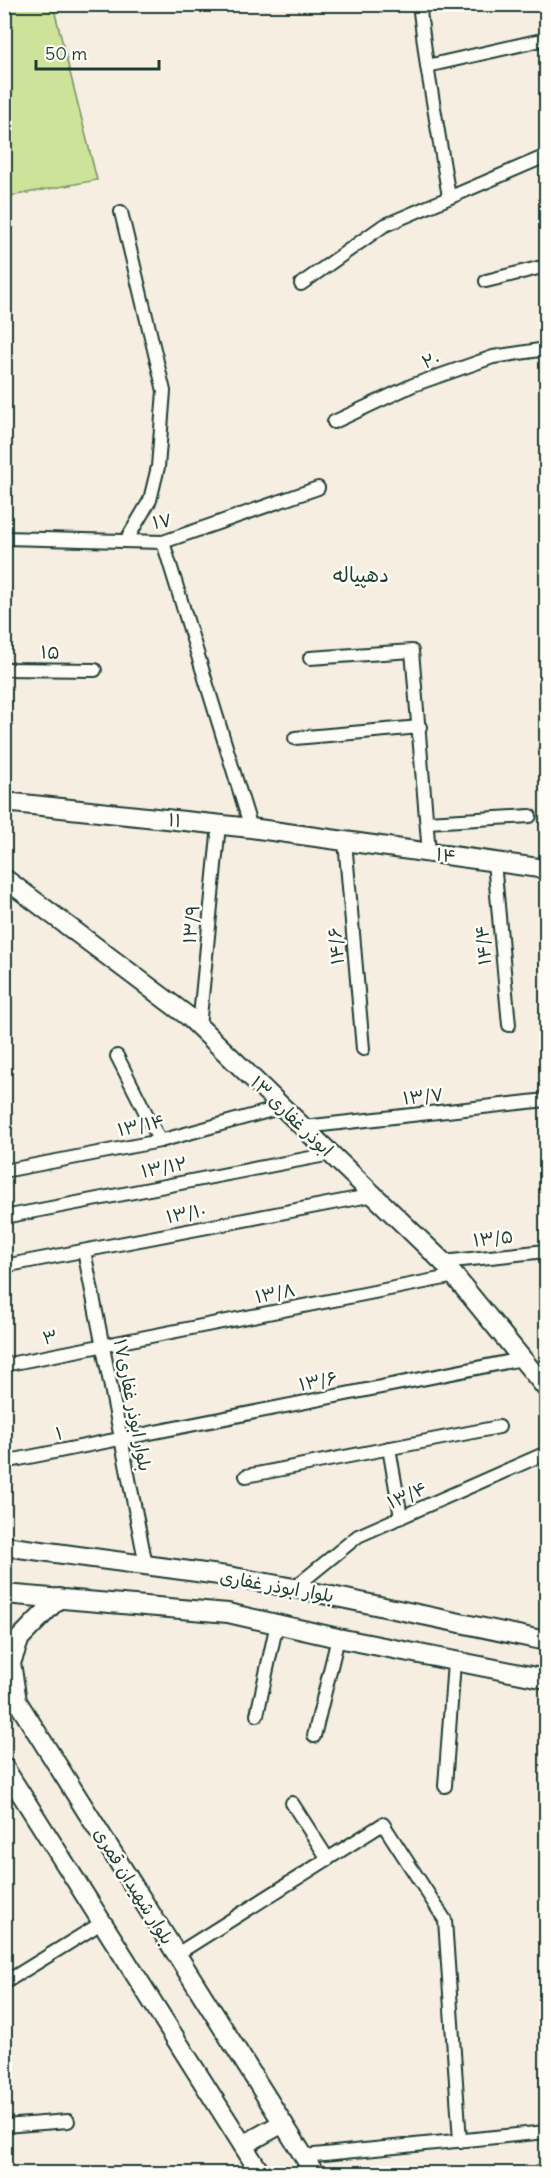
<svg xmlns="http://www.w3.org/2000/svg" width="551" height="2178" font-family="Delius,'Playpen Sans Arabic',sans-serif">
  <style>
    .green { fill: #cce399; stroke: #769066; stroke-width: 1.5 }
    .lines { fill: none; stroke-linecap: round; stroke-linejoin: round }
    .street-casing { stroke: #1f3d34; stroke-width: 16 }
    .secondary-casing { stroke: #1f3d34; stroke-width: 22 }
    .street { stroke: #fdfcf7; stroke-width: 12 }
    .secondary { stroke: #fdfcf7; stroke-width: 18 }
    .labels { text-anchor: middle; dominant-baseline: central; stroke-width: 5; stroke-linejoin: round; paint-order: stroke }
    .street-label { font-size: 18px; fill: #1f3d34; stroke: #fdfcf7 }
    .neighbourhood-label { font-size: 20px; fill: #1f3d34; stroke: #fdfcf7 }
  </style>
  <rect width="100%" height="100%" fill="#f5eee1"/>
  <filter id="ink" filterUnits="userSpaceOnUse"><feTurbulence type="fractalNoise" baseFrequency=".0167" numOctaves="2"/><feDisplacementMap in="SourceGraphic" scale="12" xChannelSelector="R" yChannelSelector="G"/><feConvolveMatrix kernelMatrix="1 2 1 2 8 2 1 2 1" color-interpolation-filters="sRGB"/></filter>
  <g filter="url(#ink)">
    <polygon class="green" points="5,4 53,5 97,180 5,197"/>
    <g class="lines">
      <g class="street-casing">
        <g id="street">
          <polyline points="419,4 427,66"/>
          <polyline points="449,197 427,66 546,39"/>
          <polyline points="121,212 164,391 158,467 150,500 126,541"/>
          <polyline points="486,281 546,266"/>
          <polyline points="301,284 383,226 546,156"/>
          <polyline points="334,422 413,385 493,357 546,349"/>
          <polyline points="4,538 163,542 318,488"/>
          <polyline points="163,542 251,828"/>
          <polyline points="310,658 412,651 429,853"/>
          <polyline points="4,669 95,670"/>
          <polyline points="295,738 420,727"/>
          <polyline points="427,822 530,816"/>
          <polyline points="345,841 363,1049"/>
          <polyline points="494,862 509,1025"/>
          <polyline points="199,1027 219,825"/>
          <polyline points="117,1056 160,1141"/>
          <polyline points="304,1127 546,1100"/>
          <polyline points="4,1171 160,1141 283,1107"/>
          <polyline points="4,1217 331,1154"/>
          <polyline points="84,1251 146,1565"/>
          <polyline points="443,1262 546,1251"/>
          <polyline points="4,1266 374,1195"/>
          <polyline points="4,1365 455,1276"/>
          <polyline points="389,1448 401,1517"/>
          <polyline points="4,1462 522,1359"/>
          <polyline points="246,1476 499,1427"/>
          <polyline points="294,1588 358,1536 546,1453"/>
          <polyline points="257,1715 277,1623"/>
          <polyline points="314,1736 338,1638"/>
          <polyline points="445,1786 454,1662"/>
          <polyline points="292,1803 328,1859"/>
          <polyline points="177,1954 383,1824 445,1920 460,2141"/>
          <polyline points="4,1983 103,1922"/>
          <polyline points="4,2126 68,2121"/>
          <polyline points="304,2156 546,2132"/>
        </g>
      </g>
      <g class="secondary-casing">
        <g id="secondary">
          <polyline points="4,802 251,828 546,869"/>
          <polyline points="4,878 189,1017 443,1262 546,1388"/>
          <polyline points="4,1546 234,1577 294,1588 546,1641"/>
          <polyline points="4,1594 228,1613 338,1638 546,1679"/>
          <polyline points="59,1598 20,1638 11,1663 17,1701 315,2174"/>
          <polyline points="4,1767 261,2174"/>
          <polyline points="243,2145 283,2123"/>
        </g>
      </g>
      <use href="#street" class="street"/>
      <use href="#secondary" class="secondary"/>
    </g>
  </g>
  <g class="labels">
    <g class="street-label">
      <text transform="translate(431 360) rotate(-19)">۲۰</text>
      <text transform="translate(162 521) rotate(-10)">۱۷</text>
      <text transform="translate(50 652) rotate(1)">۱۵</text>
      <text transform="translate(175 820) rotate(6)">۱۱</text>
      <text transform="translate(446 855) rotate(8)">۱۴</text>
      <text transform="translate(191 924) rotate(-84)">۱۳/۹</text>
      <text transform="translate(483 945) rotate(-95)">۱۴/۴</text>
      <text transform="translate(336 946) rotate(-95)">۱۴/۶</text>
      <text transform="translate(423 1096) rotate(-6)">۱۳/۷</text>
      <text transform="translate(292 1116) rotate(44)">۱۳ ابوذر غفاری</text>
      <text transform="translate(141 1125) rotate(-12)">۱۳/۱۴</text>
      <text transform="translate(164 1167) rotate(-11)">۱۳/۱۲</text>
      <text transform="translate(186 1213) rotate(-11)">۱۳/۱۰</text>
      <text transform="translate(493 1238) rotate(-6)">۱۳/۵</text>
      <text transform="translate(275 1293) rotate(-11)">۱۳/۸</text>
      <text transform="translate(50 1337) rotate(-11)">۳</text>
      <text transform="translate(318 1381) rotate(-11)">۱۳/۶</text>
      <text transform="translate(133 1405) rotate(79)">بلوار ابوذر غفاری۱۷</text>
      <text transform="translate(59 1433) rotate(-11)">۱</text>
      <text transform="translate(407 1495) rotate(-24)">۱۳/۴</text>
      <text transform="translate(277 1586) rotate(10)">بلوار ابوذر غفاری</text>
      <text transform="translate(134 1886) rotate(58)">بلوار شهیدان قمری</text>
    </g>
    <g class="neighbourhood-label">
      <text x="361" y="574">دهپیاله</text>
    </g>
  </g>
  <rect width="551" height="2178" fill="none" stroke="#fdfcf7" stroke-width="24"/>
  <rect x="12" y="12" width="527" height="2154" fill="none" stroke="#1f3d34" stroke-width="2" filter="url(#ink)"/>
  <path d="M36 60v9h123v-9" fill="none" stroke="#1f3d34" stroke-width="3"/>
  <text x="45" y="60" font-size="18" fill="#1f3d34" stroke="#fdfcf7" stroke-width="4.5" paint-order="stroke">50 m</text>
</svg>
